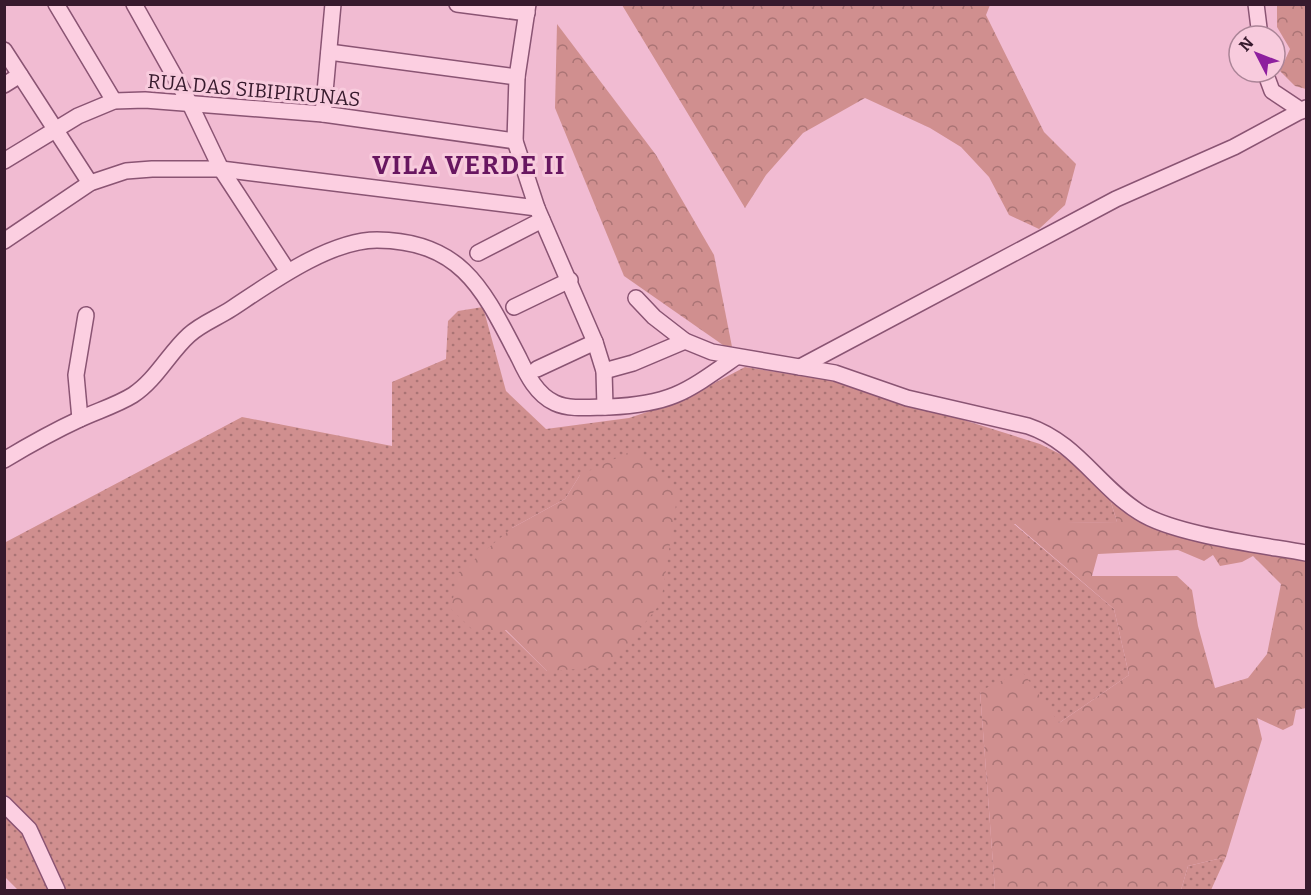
<svg xmlns="http://www.w3.org/2000/svg" width="1311" height="895" font-family="Bitter,serif">
  <style>
    .grass { fill: url(#grass-dots); fill-rule: evenodd }
    .forest { fill: url(#forest-crowns); fill-rule: evenodd }
    .lines { fill: none; stroke-linecap: round; stroke-linejoin: round }
    .minor-casing { stroke: #8a5473; stroke-width: 18 }
    .minor { stroke: #fccfe1; stroke-width: 15 }
    .labels { text-anchor: middle; dominant-baseline: central; stroke-width: 6; stroke-linejoin: round; paint-order: stroke }
    .street-label { font-size: 20px; fill: #371a2d; stroke: #f8cbdd }
    .district-label { font-size: 26px; font-weight: bold; letter-spacing: 1.5px; fill: #681660; stroke: #f8cbdd }
  </style>
  <defs>
    <pattern id="grass-dots" width="8" height="8" patternUnits="userSpaceOnUse" patternTransform="scale(1.5)"><rect width="8" height="8" fill="#d08f8f"/><path d="M2 2h.1M6 6h.1" fill="none" stroke="#aa7475" stroke-width="1.8" stroke-linecap="round"/></pattern>
    <pattern id="forest-crowns" width="20" height="18" patternUnits="userSpaceOnUse" patternTransform="scale(1.5)"><rect width="20" height="18" fill="#d08f8f"/><path d="M2 6a3 3 0 1 1 6 0M12 15a3 3 0 1 1 6 0" fill="none" stroke="#aa7475"/></pattern>
  </defs>
  <rect width="100%" height="100%" fill="#f1bbd2"/>
  <g class="grass">
    <path d="M483 307 506 391 546 429 629 418 680 401 745 367 842 382 1040 444 1064 456 1110 499 1117 522 1014 524 1114 609 1129 675 1059 723 980 691 995 890H18L4 876V543L242 417 392 446V382L446 359 448 321 458 311ZM580 475 547 671 505 630 512 528 565 499Z"/>
    <polygon points="1226,857 1211,890 1181,890 1188,866"/>
  </g>
  <g class="forest">
    <polygon points="622,5 990,5 986,15 1044,132 1076,164 1065,205 1039,229 1009,215 989,177 961,147 930,128 865,98 803,133 766,175 745,208"/>
    <polygon points="1277,5 1306,5 1306,89 1295,86 1280,71 1290,49 1277,27"/>
    <polygon points="557,24 656,155 714,255 733,352 624,276 555,108"/>
    <polygon points="636,449 678,491 661,603 609,667 547,671 506,630 473,630 451,609 458,573 512,528 565,499 580,475"/>
    <path d="M1110 499 1181 536 1306 558V708L1296 710 1293 725 1283 730 1257 718 1262 739 1226 857 1188 866 1181 890H995L980 691 1022 671 1059 723 1129 675 1114 609 1014 523 1117 522ZM1178 550 1204 561 1213 555 1220 566 1242 562 1253 556 1281 584 1267 654 1248 678 1215 688 1198 626 1192 590 1177 576H1092L1098 554Z"/>
  </g>
  <g class="lines">
    <g class="minor-casing">
      <g id="minor">
        <polyline points="56,4 114,101"/>
        <polyline points="134,4 190,104 221,169 287,270"/>
        <polyline points="457,4 527,13"/>
        <polyline points="528,4 517,77 515,141 537,208 595,342 604,371 605,407"/>
        <polyline points="1256,4 1260,36"/>
        <polyline points="4,50 90,183"/>
        <polyline points="329,52 517,77"/>
        <polyline points="1265,72 1272,91 1302,111"/>
        <polyline points="4,85 20,75"/>
        <polyline points="323,114 333,4"/>
        <polyline points="4,161 78,116 114,101 145,100 323,114 515,141"/>
        <polyline points="4,241 90,183 126,171 152,169 221,169 537,208"/>
        <polyline points="478,253 542,220"/>
        <path d="M636 298 654 317 685 341 712 352 835 373 907 398 1028 426C1076 442 1098 486 1139 512 1174 535 1262 545 1306 553"/>
        <polyline points="514,307 570,280"/>
        <polyline points="800,367 1116,199 1234,147 1306,108"/>
        <polyline points="537,369 595,342"/>
        <polyline points="604,371 633,363 685,341"/>
        <polyline points="80,419 76,375 86,315"/>
        <path d="M4 460C29 445 54 431 80 419 97 411 117 405 133 395 156 380 169 353 189 335 201 324 217 318 231 309 269 284 329 240 377 240 463 241 484 291 519 358 527 375 537 395 555 403 570 410 592 407 609 407 672 404 686 392 736 357"/>
        <polyline points="4,804 29,829 57,890"/>
      </g>
    </g>
    <use href="#minor" class="minor"/>
  </g>
  <g class="labels">
    <g class="street-label">
      <text transform="translate(254 90) rotate(5)">RUA DAS SIBIPIRUNAS</text>
    </g>
    <g class="district-label">
      <text x="469" y="165">VILA VERDE II</text>
    </g>
  </g>
  <rect width="1311" height="895" fill="none" stroke="#371a2d" stroke-width="12"/>
  <g transform="translate(1257 54) rotate(312)"><circle r="28" fill="#f8cbdd" stroke="#ab8497" stroke-width="1.5"/>
  <path d="M0-4.5L10 22L0 15L-10 22Z" fill="#8e1f9e"/>
  <text y="-9" font-size="16" font-weight="bold" text-anchor="middle" fill="#371a2d">N</text>
  </g>
</svg>
